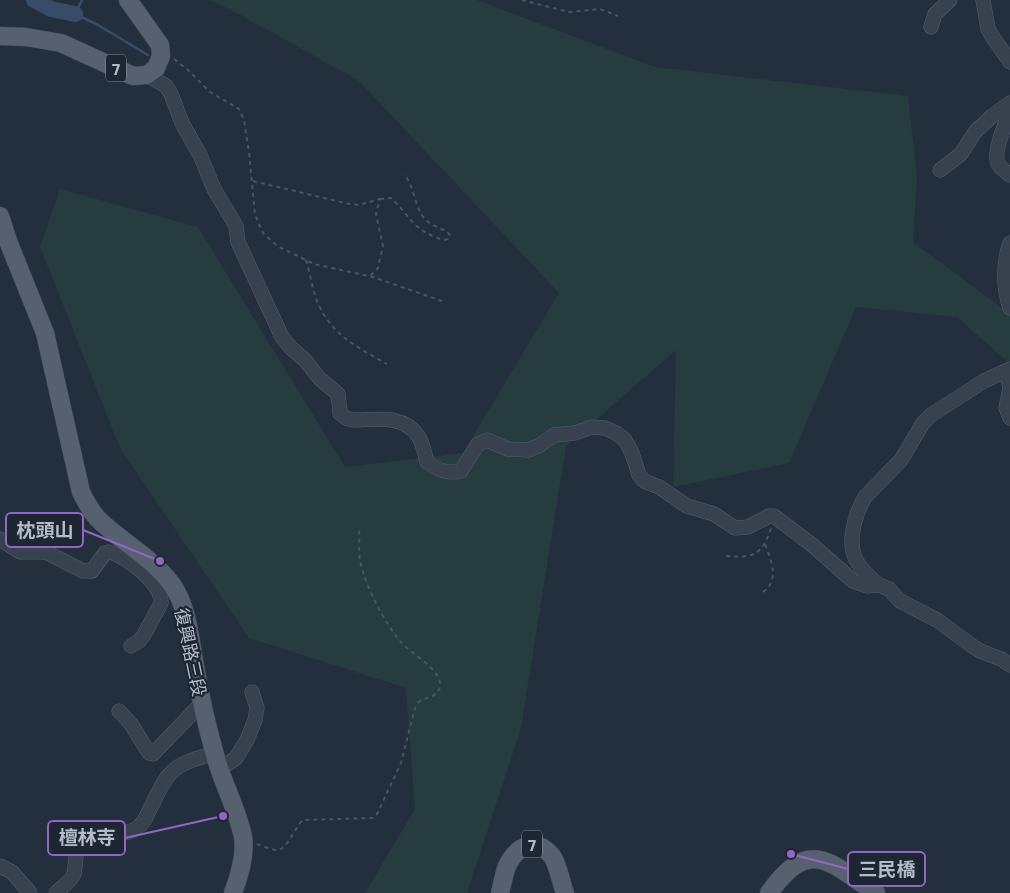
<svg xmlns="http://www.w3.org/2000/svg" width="1010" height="893" font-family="'Exo 2','Noto Sans TC',sans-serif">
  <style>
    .green { fill: #263c3f }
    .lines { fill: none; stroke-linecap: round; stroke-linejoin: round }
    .stream { stroke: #394c67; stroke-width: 2.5 }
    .river { stroke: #394c67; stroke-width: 16 }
    .minor-casing { stroke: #565f6c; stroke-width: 15 }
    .major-casing { stroke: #414a57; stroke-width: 19 }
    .path { stroke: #44595c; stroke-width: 2; stroke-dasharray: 4 4; stroke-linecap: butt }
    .minor { stroke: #38414e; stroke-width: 14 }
    .major { stroke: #56606e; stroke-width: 18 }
    .labels { text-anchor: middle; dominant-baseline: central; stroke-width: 4.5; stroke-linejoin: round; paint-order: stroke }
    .shield { fill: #1d2633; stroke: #878f9c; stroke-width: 1 }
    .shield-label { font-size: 16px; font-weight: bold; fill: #b4bcc9 }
    .street-label { font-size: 18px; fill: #b4bcc9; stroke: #1d2633 }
    .leader { fill: none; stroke: #9266c3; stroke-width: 2 }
    .callout-dot { fill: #9266c3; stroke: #1d2633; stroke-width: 2 }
    .callout { fill: #1d2633; stroke: #9266c3; stroke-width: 2 }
    .callout-label { font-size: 19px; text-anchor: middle; font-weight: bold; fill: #b4bcc9 }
  </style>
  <rect width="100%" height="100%" fill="#242f3e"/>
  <polygon class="green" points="210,0 477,0 655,67 908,96 917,178 913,242 1010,314 1010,364 957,317 856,307 789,463 673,487 676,350 566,446 521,728 467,893 365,893 415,809 406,688 249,638 120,448 40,247 60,189 198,227 345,467 463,453 559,293 359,81 241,15"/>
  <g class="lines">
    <polyline class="stream" points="82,0 75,14 98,25 148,55"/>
    <polyline class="river" points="34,0 51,9 75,14"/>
    <g class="minor-casing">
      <g id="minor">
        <polyline points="983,0 988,29 992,36 1010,62"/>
        <polyline points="931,27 935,14 950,0"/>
        <path d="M147 75 166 86 171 94 182 123 200 155 214 189 236 226 238 242 282 337 291 348 305 360 319 378 338 394 340 413 346 418 353 420C377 420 403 414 418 436 423 443 425 455 427 462 438 471 448 474 461 471L478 444 487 440 508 449 528 450 540 445 554 435 575 433 592 427 605 428 616 433 625 440 632 453 639 475 644 481 659 487 687 506 714 514 735 528 748 527 769 516H774L811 544 853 581 867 586 879 585C869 577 858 567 854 555 848 538 856 512 865 497L901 460 923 423 931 415 984 381 1010 369"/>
        <path d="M1010 110C1006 122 995 148 997 160 998 167 1005 171 1010 175"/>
        <polyline points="940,170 961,154 975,132 992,116 1010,103"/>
        <path d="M1010 243C1003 263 1003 288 1010 308"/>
        <polyline points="1006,371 1010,388 1006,408 1010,418"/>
        <path d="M0 539 20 552H46L83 571H92L105 553 109 552C127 556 162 584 161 603L144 635 139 641 131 646"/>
        <polyline points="879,585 889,589 900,601 937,620 971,645 980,651 1001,659 1010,665"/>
        <polyline points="119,711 131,724 149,753 153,754 202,703"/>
        <polyline points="220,769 236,758 247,740 255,720 257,708 252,692"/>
        <polyline points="0,866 12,872 30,893"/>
        <path d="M56 893C61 888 72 880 74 874 77 861 73 848 85 839 100 827 122 839 137 828 145 823 148 812 153 803 170 766 176 765 214 753"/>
      </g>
    </g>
    <g class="major-casing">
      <g id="major">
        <polyline points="0,36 26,37 61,43 133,76 147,75 156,68 161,56 160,45 128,0"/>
        <path d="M0 216 8 241 45 333 81 492C86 502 91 512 99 520 123 543 154 559 173 586 188 608 190 640 195 666 200 695 206 723 214 751 221 781 237 807 243 837 246 855 239 877 233 893"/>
        <path d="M500 893C502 885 504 874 507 866 517 846 535 836 552 856 558 864 561 883 565 893"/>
        <path d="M769 893C810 835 830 863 876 893"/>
      </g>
    </g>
    <g class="path">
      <polyline points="522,0 569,12 600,9 618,16"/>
      <polyline points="174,59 188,70 210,92 239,109 244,120 249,152 255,215 263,233 277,246 314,264 373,277 445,302"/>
      <polyline points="253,181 349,204 359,205 380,199 376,214 383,246 378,268 370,276"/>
      <path d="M380 199 391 198C407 212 412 228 433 236 438 238 443 241 448 239L450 235C443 227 431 227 424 218 414 205 415 188 404 174"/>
      <path d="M306 260C310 273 312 288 317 301 331 335 357 347 387 364"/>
      <path d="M726 556C753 558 762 556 771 528"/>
      <path d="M763 592C780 580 771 560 765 544"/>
      <path d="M257 844C263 846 271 850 277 850 287 850 295 827 303 820L373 818 377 814 401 763 415 708C416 706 417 703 419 702 427 696 437 698 440 687 443 670 411 654 401 642 385 624 364 584 360 560 358 550 360 539 359 529"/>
    </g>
    <use href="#minor" class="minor"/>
    <use href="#major" class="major"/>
  </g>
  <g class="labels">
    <g class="shield">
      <rect x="106" y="54.5" width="20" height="27" rx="4"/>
      <rect x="522" y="830.5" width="20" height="27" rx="4"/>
    </g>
    <g class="shield-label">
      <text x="116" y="68">7</text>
      <text x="532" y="844">7</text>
    </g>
    <g class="street-label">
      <text transform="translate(191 652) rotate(78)">復興路三段</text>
    </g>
  </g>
  <path class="leader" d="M160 561L83 530M223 816L125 838M791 854L848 869"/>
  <g class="callout-dot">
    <circle cx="160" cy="561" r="5"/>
    <circle cx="223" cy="816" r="5"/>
    <circle cx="791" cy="854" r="5"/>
  </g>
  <g class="callout">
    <rect x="6" y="513" width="77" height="34" rx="5"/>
    <rect x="48" y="821" width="77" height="34" rx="5"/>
    <rect x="848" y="852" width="77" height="34" rx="5"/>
  </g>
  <g class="callout-label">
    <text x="45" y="537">枕頭山</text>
    <text x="87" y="844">檀林寺</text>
    <text x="887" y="876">三民橋</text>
  </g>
</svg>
